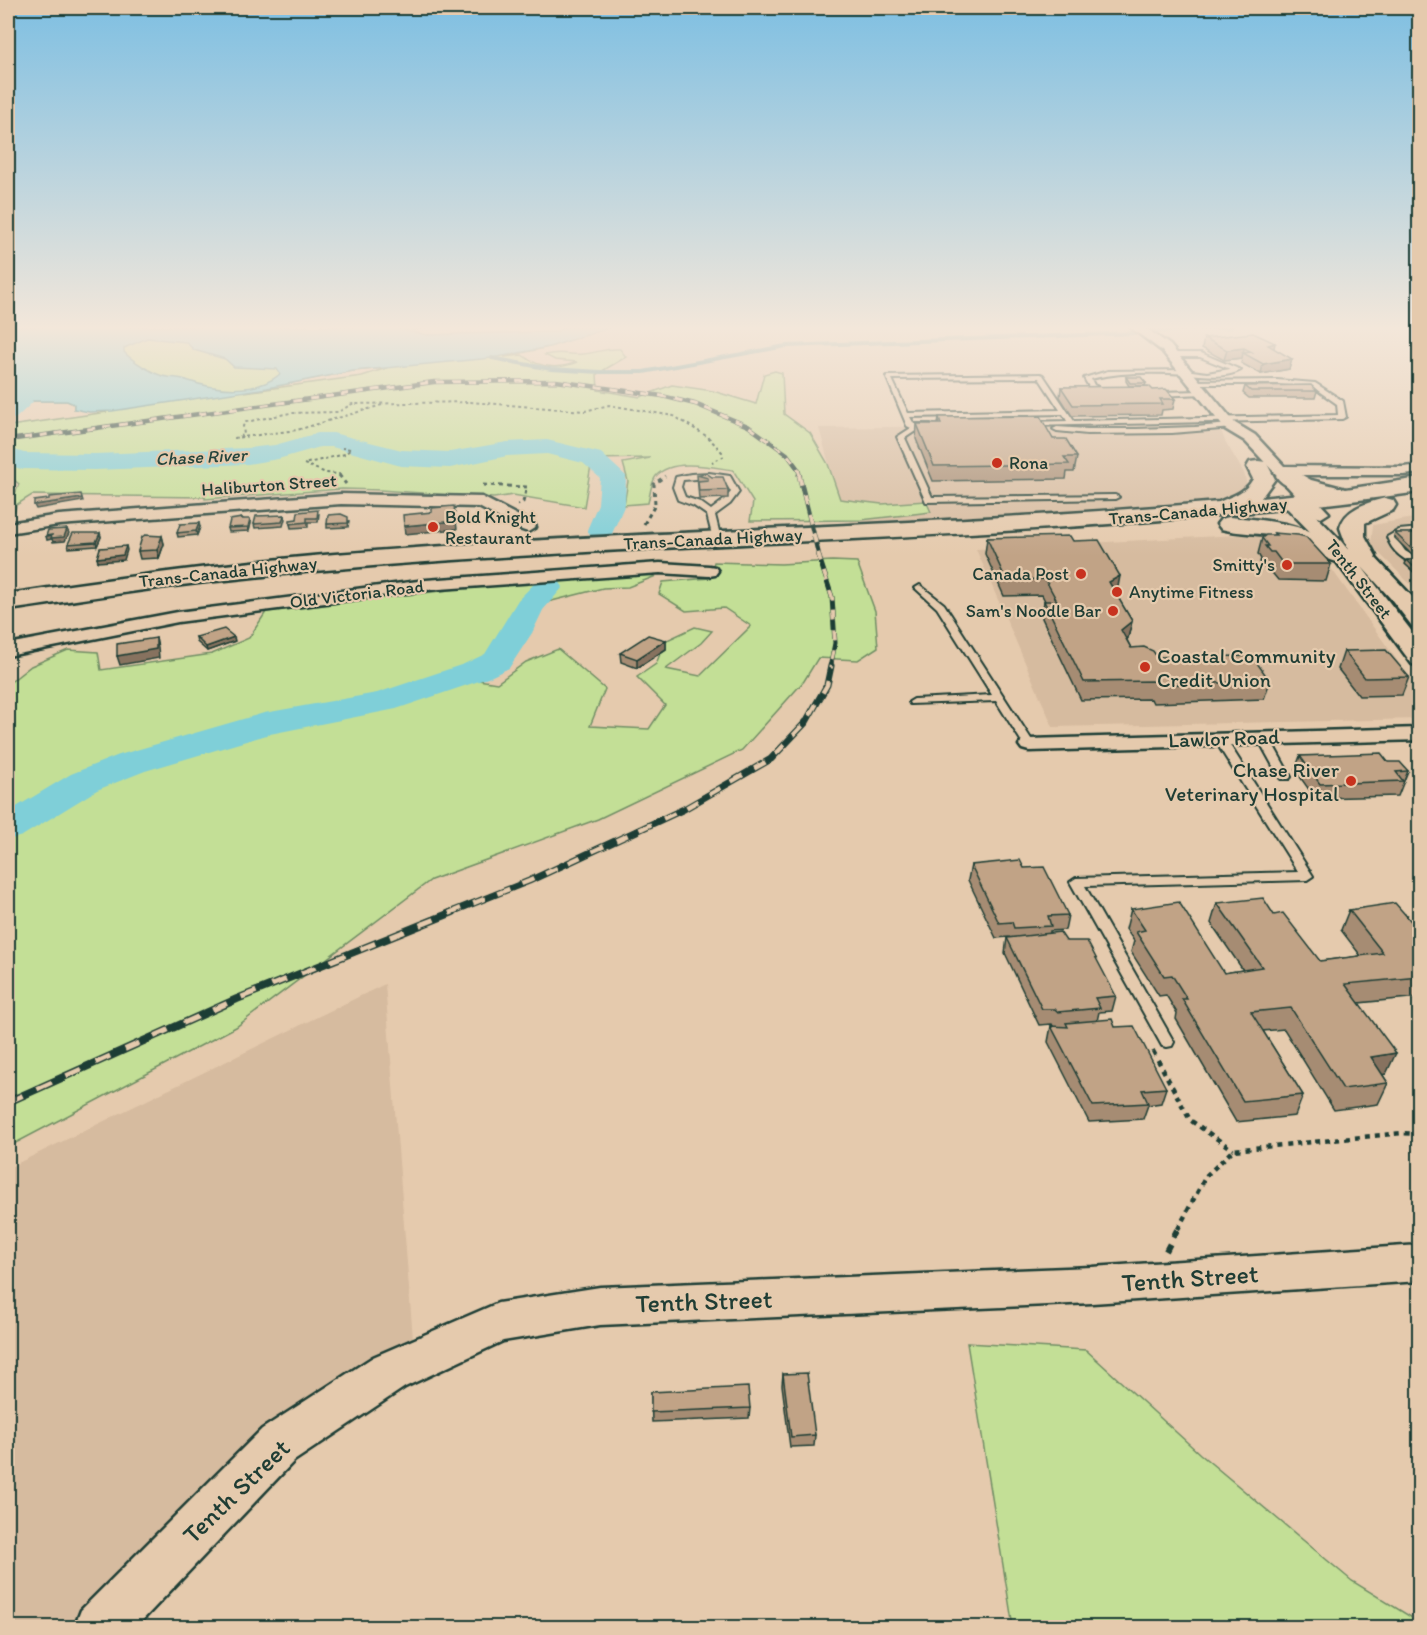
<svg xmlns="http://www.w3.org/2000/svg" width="1427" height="1635" font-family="Itim,sans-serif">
  <rect width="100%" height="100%" fill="#e5caad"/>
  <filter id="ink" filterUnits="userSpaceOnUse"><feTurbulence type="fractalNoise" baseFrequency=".0167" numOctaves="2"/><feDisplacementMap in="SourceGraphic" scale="12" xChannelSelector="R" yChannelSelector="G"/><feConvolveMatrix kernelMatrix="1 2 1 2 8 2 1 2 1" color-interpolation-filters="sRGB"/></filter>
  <g filter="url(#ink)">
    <!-- built -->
    <g fill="#d6bb9f">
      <path d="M1218,422L1225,441L1244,473L1248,490L1208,506L850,528L851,509L840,504L819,428Z"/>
      <path d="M1419,517V593L1371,545L1373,525Z"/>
      <path d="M1275,533L1318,550L1419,691V719L1053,727L976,549Z"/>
      <path d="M385,984L413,1339L372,1363L264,1436L67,1627L8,1628V1168Z"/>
    </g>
    <!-- green -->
    <g fill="#c3df96" stroke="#718e65" stroke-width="1.5" fill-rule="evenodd">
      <path d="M8,327H428L408,332L427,335L554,332L567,327H611L549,347L504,357L522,355C539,368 557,370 577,362L555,360L545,355C563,350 568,356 583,354C598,353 603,348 620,349L626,357L597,374L598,390L640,397L672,385L713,391L756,404L764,374L775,371L782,373L784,414L810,433L828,464L840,499L882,504L926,501L931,512L861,520L750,521L753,502L733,470C711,467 673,458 656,476C651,482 650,495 648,503L624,505L628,481L623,463L650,458L592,459L584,507L513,495L494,498L380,490L342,489L205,499V497L32,495L16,505L15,511L8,513V499L15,494L19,484L8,475V451L15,450L10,447V426L107,412L74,409V404L67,401H8ZM387,368L362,376L245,392L353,371Z"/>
      <path d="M832,561L857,562L875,611L878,647L858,660L818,658L804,681L742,750L598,819L431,880L236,1027L8,1147V684L31,666L68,650L98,652L101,670L212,654L249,638L266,612L498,584L636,574L656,576L628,587L603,588L540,604L502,654L472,679L497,683L526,662L558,649L605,689L590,726L649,729L665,705L637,677L656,664L665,641L695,627L712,631L701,643L666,669L700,676L751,626L724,608L686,611L659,594L663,582L709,578L714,562L781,564Z"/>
      <path d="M967,1343L1086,1350L1200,1454L1352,1581L1419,1622V1627H1013Z"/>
    </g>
    <!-- water -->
    <path fill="#7fcfd8" stroke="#599596" stroke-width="1.5" fill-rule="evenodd" d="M8,327H388L427,335L554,332L567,327H611L549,347L492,358L353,371L267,388L112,411L89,412L74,409V404L67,401H8ZM147,338L186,342L194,350L225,359L234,367L277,369L280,374C256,395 214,390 186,380C179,377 170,378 163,376C152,373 131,360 124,352V348Z"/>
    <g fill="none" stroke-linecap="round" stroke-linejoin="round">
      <!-- stream -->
      <g stroke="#599596" stroke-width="4">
        <path d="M1146,332L1231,327"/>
        <path d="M492,358L551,369L600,372H643L786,346L1135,333"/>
      </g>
      <!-- river -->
      <g fill="#7fcfd8" fill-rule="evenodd">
        <path d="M22,395L30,397L33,402L16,418L8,420V402Z"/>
        <path d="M318,433H333L402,450L450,452L507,442L547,440L601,453L626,476L625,504L611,536L601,538L591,536L587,530L598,504L600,478L583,463L547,454L507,456L450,468L401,466L332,447H320L278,459L248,464L95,470L21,469L8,465V448L24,453L95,454L248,448L275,445Z"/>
        <path d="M548,578L559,581L563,587L543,610L532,633L509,668L488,678L396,709L270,734L145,771L97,790L22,836L8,840V812L71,774L119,755L264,713L377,693L464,664L485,654L518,600L537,581Z"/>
      </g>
      <defs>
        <g id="service">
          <path d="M1201,353L1241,370C1225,379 1204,375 1186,374C1157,372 1119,372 1091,379L1094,385L1108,391L1109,392L1106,394L1089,387L1084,378L1108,371L1185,370L1207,373L1230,369L1200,357H1172L1169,355L1172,353Z"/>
          <path d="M1041,374L1043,375L1074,421L1338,415L1337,404L1313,387L1277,384H1192L1191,383L1194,381L1277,380L1315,383L1343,401L1346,417L1342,419L1029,426H1026V422L1067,421L1063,414L910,417L914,424H931L935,426L923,428V431L914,432L905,438L932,497L1115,495L1119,497L1115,499L926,502L897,437L911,428L907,426L886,376ZM1039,378L1060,410L908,413L892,379Z"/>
          <path d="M1203,391L1205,392V394L1156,396L1153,394L1156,392Z"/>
          <path d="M1230,424H1233V428L1172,433L1087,434L1057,431L1053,429L1057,427L1087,429H1137L1195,427Z"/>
          <path d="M709,473L730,476L739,492L730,504L715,515L721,539L717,542L713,539L707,515L694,506L678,500L673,487L676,477L691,474ZM709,478L724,480L731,492L724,500L711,510L700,502L685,497L681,487L683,480Z"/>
          <path d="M1420,528V534H1404L1396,538L1405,551L1420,560V566C1404,561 1392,552 1387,537L1399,530Z"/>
          <path d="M920,585L944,604L1035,745L1033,747H1025L996,701L910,704L909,702L914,699L992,695L937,608L915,588Z"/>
          <path d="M1263,734L1269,737L1291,777L1289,779H1281L1279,777L1257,737Z"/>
          <path d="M1220,736L1226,739L1313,876L1307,880L1085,886L1174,1042L1172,1046L1167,1047L1162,1046L1070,882L1076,878L1298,872L1214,739Z"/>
        </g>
        <g id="minor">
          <path d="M1130,327H1144L1170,345L1235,423L1255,435L1284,466L1404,467L1420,465V473L1404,475H1293L1329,513L1321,518L1315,516L1245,441L1225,429L1162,351Z"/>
          <path d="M341,494L482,497L534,524L536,527L528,532L522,530L479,507L341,504L59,525L8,533V523L59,515Z"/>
          <path d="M660,563L709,566L715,567L718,571L715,575L709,576L660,573L426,590L178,622L8,656V644L178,612L426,580Z"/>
          <path d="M1420,728V740L1029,751L1022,749L1019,745L1022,741L1029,739Z"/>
        </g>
        <g id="tertiary">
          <path d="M1293,497L1300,499L1341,541L1354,557L1357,553L1364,551L1371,553L1420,605V628L1412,626L1391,599L1362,567L1420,642V666L1412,664L1327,549L1286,507L1283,503L1286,499Z"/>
          <path d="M1420,1245V1281L1092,1303L600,1325L503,1341L405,1387L294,1461L135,1628H74L81,1610L262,1429L373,1357L498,1303L600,1287L1092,1267Z"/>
        </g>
        <g id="trunk">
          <path d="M1258,461L1266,462L1275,479L1261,498L1310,493C1298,490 1283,487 1276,476L1279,471L1287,469L1295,471L1311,480L1346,489L1420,478V492C1132,533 842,537 553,554C444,560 335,568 226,580C153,587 80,600 8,610V594C117,578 226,563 335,554C629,530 925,527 1219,502C1232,496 1245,493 1253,479L1247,467L1250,462Z"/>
          <path d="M1385,498L1393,500L1396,505L1393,510L1365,523V536L1376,556L1373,561L1364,563L1353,558L1351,562C1331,567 1313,548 1295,541C1271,532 1245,535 1221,529L1217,524L1221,519L1229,517C1273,520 1311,526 1348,550L1340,528C1345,508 1367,503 1385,498Z"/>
        </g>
      </defs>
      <!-- service casing -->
      <use href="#service" stroke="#1f3d34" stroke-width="4"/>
      <!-- minor casing -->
      <use href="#minor" stroke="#1f3d34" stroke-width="5"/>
      <!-- tertiary casing -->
      <use href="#tertiary" stroke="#1f3d34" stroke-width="5"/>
      <!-- trunk casing -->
      <use href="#trunk" stroke="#1f3d34" stroke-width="5"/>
      <!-- path-far3 -->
      <g stroke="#1f3d34" stroke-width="2" stroke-dasharray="3 3" stroke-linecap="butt">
        <path d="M382,405L297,430L235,438L244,435L243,426L246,422L290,413L338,412L352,404L471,402L585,411L609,405L674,416L708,437L722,452L723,457L712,462"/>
        <path d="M340,476L339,474L326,473L304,464L345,454L351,449L342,448"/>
      </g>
      <!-- path-far2 -->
      <g stroke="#1f3d34" stroke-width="3" stroke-dasharray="4 4" stroke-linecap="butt">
        <path d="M339,475L346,484"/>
        <path d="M483,485L527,487L523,502L518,505"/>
        <path d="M644,524L655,505L654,484L665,476"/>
      </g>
      <!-- path-far1 -->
      <g stroke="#1f3d34" stroke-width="4.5" stroke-dasharray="5 5" stroke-linecap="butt">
        <path d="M1403,915L1420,921"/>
        <path d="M1153,1051L1190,1120L1233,1150"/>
        <path d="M1178,1229L1206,1176L1233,1150L1402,1133L1420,1134"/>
      </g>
      <!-- path -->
      <path stroke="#1f3d34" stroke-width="6" stroke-dasharray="8 8" stroke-linecap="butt" d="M1166,1251L1178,1228"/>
      <!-- service -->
      <use href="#service" fill="#e5caad" fill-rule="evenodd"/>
      <!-- minor -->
      <use href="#minor" fill="#e5caad" fill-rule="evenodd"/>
      <!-- tertiary -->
      <use href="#tertiary" fill="#e5caad" fill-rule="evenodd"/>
      <!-- trunk -->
      <use href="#trunk" fill="#e5caad" fill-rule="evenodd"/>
      <defs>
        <path id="rail-far3" d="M8,440L434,382L556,381L662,396L695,404L748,426L787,454L798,469L800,476"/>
        <path id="rail-far2" d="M799,475L820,560L832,597L835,643L830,668"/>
        <path id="rail-far1" d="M449,913L529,881L684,809L771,759L806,722L827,685L831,666"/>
        <path id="rail" d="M8,1102L237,999L453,912"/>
      </defs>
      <!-- rail-far3 casing -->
      <use href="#rail-far3" stroke="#1f3d34" stroke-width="4.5"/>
      <!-- rail-far2 casing -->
      <use href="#rail-far2" stroke="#1f3d34" stroke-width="5"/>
      <!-- rail-far1 casing -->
      <use href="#rail-far1" stroke="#1f3d34" stroke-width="7"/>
      <!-- rail casing -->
      <use href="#rail" stroke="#1f3d34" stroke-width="8"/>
      <!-- rail-far3 -->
      <use href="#rail-far3" stroke="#e5caad" stroke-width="3" stroke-dasharray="8" stroke-linecap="butt"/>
      <!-- rail-far2 -->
      <use href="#rail-far2" stroke="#e5caad" stroke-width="4" stroke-dasharray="10" stroke-linecap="butt"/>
      <!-- rail-far1 -->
      <use href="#rail-far1" stroke="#e5caad" stroke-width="4.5" stroke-dasharray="13" stroke-linecap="butt"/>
      <!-- rail -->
      <use href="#rail" stroke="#e5caad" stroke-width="5" stroke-dasharray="16" stroke-linecap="butt"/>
    </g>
    <!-- wall -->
    <g fill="#a68c73" stroke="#1f3d34" stroke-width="1.5">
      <path d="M1204,338L1274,349L1292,359L1289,369L1261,374L1241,363L1242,358L1224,360L1202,348Z"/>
      <path d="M1126,377L1146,383L1145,386H1129L1126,381Z"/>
      <path d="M1245,386L1317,391L1315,398H1249L1243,393Z"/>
      <path d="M1061,387L1175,399L1173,409L1162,410L1161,415L1072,416L1060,397Z"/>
      <path d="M939,417L1053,439L1077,457L1074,472H1067L1066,479L933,481L916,439L917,424H938Z"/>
      <path d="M706,473L728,490V498L699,499L697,475Z"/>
      <path d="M319,514L318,522H308V527L291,528L290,524L297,519Z"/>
      <path d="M284,515L285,519L283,526L255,528L254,524Z"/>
      <path d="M242,518L243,519L251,523L249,531L229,532L228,528Z"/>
      <path d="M349,521L348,527L327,528V524Z"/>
      <path d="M200,527L197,535L178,537L177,533Z"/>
      <path d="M100,533L101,537L97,546L69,548L68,544Z"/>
      <path d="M1274,533L1331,564L1326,581L1278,580L1269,569H1266L1260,562L1261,559L1258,554L1262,538L1274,535Z"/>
      <path d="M1395,533H1419V557H1414L1394,537Z"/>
      <path d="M162,536L164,544L159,558L140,559L138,551Z"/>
      <path d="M987,538L1073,541L1117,592L1115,593L1132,621L1128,638L1127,640L1131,648L1157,657L1270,681L1264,699L1153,703L1151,699L1081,700L1042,618L1044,601H1045L1042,595L1004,596L985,554Z"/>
      <path d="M1407,560H1419V577L1405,564Z"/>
      <path d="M196,637L235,641L207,651L197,642Z"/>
      <path d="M666,640V649L637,668L621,662L620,653Z"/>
      <path d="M1344,651L1409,677L1402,695L1359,696L1338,669Z"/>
      <path d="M1300,756L1388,762L1408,771L1398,796L1315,798L1295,770Z"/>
      <path d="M971,865L1024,868L1068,915L1065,930L1050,931V933L1066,941L1116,996L1112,1011L1099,1012L1097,1021L1115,1027L1166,1088L1161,1103L1148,1105L1143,1119L1089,1122L1048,1042L1051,1026H1053L1052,1024L1039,1025L1005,953L1007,938H1009V937L996,938L968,880Z"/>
      <path d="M1217,903L1274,915L1320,961L1361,956L1341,930L1349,910L1419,928V997L1359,1003L1386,1074H1382L1388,1083L1378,1104L1334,1110L1284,1029L1263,1031L1303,1095L1295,1116L1236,1122L1176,1019L1177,1013L1166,995L1159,996L1131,952L1134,941L1126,929L1131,909L1224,973L1243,970L1211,923Z"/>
      <path d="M783,1374L815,1435L814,1446L790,1447L782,1385Z"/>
      <path d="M651,1392L750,1408L749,1418L652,1422Z"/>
    </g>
    <!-- shaded-wall -->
    <g fill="#87725e" stroke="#1f3d34" stroke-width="1.5">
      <path d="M1275,343L1273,353L1268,345Z"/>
      <path d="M1244,348L1242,358L1224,360L1227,350Z"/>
      <path d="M1292,359L1289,369L1261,374L1263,364Z"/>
      <path d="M82,498L83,501L36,509L34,505Z"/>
      <path d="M250,519L251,523L249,531L248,527Z"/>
      <path d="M456,521L457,529L405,534L404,526Z"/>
      <path d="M199,523L200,527L197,535L196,531Z"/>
      <path d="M67,529L69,533L65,541L53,542L52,539L47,540L46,536L52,535Z"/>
      <path d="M100,533L101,537L97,546L96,542Z"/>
      <path d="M162,536L164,544L159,558L157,550Z"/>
      <path d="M126,546L127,550L124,560L98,562L97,558Z"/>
      <path d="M1120,576L1117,592L1105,599L1109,582Z"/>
      <path d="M1132,621L1128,638L1117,647L1121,630Z"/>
      <path d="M234,637L235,641L207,651L206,647Z"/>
      <path d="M156,638L158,647L159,658L120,665L117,656Z"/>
      <path d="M666,640V649L637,668V659Z"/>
      <path d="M1396,1053L1386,1074L1363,1078L1371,1057Z"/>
    </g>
    <!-- building -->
    <g fill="#c1a386" stroke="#1f3d34" stroke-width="1.5">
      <path d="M1253,333L1275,343L1268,345L1292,359L1263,364L1243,353L1252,352L1244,348L1227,350L1204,338Z"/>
      <path d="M1126,377H1141L1146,383H1130Z"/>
      <path d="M1311,385L1317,391H1251L1245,386Z"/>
      <path d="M1149,386L1153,390L1166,389L1175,399H1160L1163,404L1073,405L1061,387Z"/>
      <path d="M1040,416L1053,439H1066L1077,457H1064L1069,464L934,466L917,424H941L939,417Z"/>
      <path d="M706,473L712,477H723L728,490L699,491L698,481L708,480V478L697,475Z"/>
      <path d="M81,494L82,498L34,505V501L49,499V497Z"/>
      <path d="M454,506L456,521L404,526L403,515L432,512V508Z"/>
      <path d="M318,510L317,518H307V522L290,524V520L297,519L298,512Z"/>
      <path d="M341,514L348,517V523L327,524L328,515Z"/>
      <path d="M284,515L282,522L254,524L256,516Z"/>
      <path d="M242,518V519H250L248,527L228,528L230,520Z"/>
      <path d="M199,523L196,531L177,533L180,524Z"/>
      <path d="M67,529L64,537L51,538L52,535L46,536L48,530Z"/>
      <path d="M73,533H100L96,542L68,544Z"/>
      <path d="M1274,533L1298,535L1306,537L1331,564H1283L1274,552H1270L1265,546H1268L1262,538L1266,535H1276Z"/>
      <path d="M1395,533H1419V553H1416Z"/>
      <path d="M145,535L162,536L157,550L138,551L142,537Z"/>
      <path d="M1070,536L1073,541L1099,540L1120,576L1109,582L1132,621L1121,630L1131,648L1144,647L1153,651L1157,657L1252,656L1270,681L1157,685L1155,681L1084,682L1044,601H1057L1045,579L1006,580L987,538Z"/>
      <path d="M126,546L123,555L97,558L100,548Z"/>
      <path d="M1407,560H1419V572Z"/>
      <path d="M224,629L234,637L206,647L196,637Z"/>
      <path d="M648,635L666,640L637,659L620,653Z"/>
      <path d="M156,638V649L117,656V644Z"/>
      <path d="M1386,650L1409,677L1365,678L1344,651Z"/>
      <path d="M1381,753L1388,762H1400L1408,771L1396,772L1403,781L1320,784L1300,756Z"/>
      <path d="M1020,860L1024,868L1044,867L1068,915L1048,916L1051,926L1014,928L1012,922L999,923L971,865Z"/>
      <path d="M1263,898L1274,915L1283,913L1320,961L1383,953L1349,910L1395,903L1417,928H1419V977L1345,984L1396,1053L1371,1057L1388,1083L1343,1089L1291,1008L1251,1012L1303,1095L1243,1101L1182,999H1187L1172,975L1164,976L1136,932L1145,930L1131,909L1179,902L1224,973L1262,967L1217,903Z"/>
      <path d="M1060,932L1066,941H1087L1116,996L1095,998L1100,1008L1058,1012L1055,1009H1042L1007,938Z"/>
      <path d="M1112,1019L1115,1027L1134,1026L1166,1088L1142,1090L1148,1103L1093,1106L1051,1026L1068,1027L1066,1023Z"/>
      <path d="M807,1373L815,1435L791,1437L783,1374Z"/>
      <path d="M748,1387L750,1408L651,1412V1392Z"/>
    </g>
  </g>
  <!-- sky -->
  <linearGradient id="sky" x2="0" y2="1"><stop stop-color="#7ebfe2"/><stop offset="0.59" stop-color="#f3e7da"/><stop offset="1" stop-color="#f3e7da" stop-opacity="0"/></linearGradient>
  <rect width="1427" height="556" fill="url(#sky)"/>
  <!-- markers -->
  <g fill="#c8321e" stroke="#e5caad" stroke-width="2">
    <circle cx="997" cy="463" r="6"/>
    <circle cx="433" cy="527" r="6"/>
    <circle cx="1287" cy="565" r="6"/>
    <circle cx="1081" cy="574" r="6"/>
    <circle cx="1117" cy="592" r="6"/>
    <circle cx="1113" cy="611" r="6"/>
    <circle cx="1145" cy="667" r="6"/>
    <circle cx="1351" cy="781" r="6"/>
  </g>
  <g text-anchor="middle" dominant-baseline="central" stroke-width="4.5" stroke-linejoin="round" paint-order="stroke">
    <!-- far-water labels -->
    <g font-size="18" font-style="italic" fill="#24443c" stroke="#e5caad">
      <text transform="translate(201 457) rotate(-3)">Chase River</text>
    </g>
    <!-- far-poi labels -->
    <g font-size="18" fill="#1f3d34" stroke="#e5caad" text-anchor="start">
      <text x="1009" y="463">Rona</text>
      <text x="445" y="517">Bold Knight<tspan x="445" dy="21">Restaurant</tspan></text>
      <text x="1275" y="565" text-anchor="end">Smitty's</text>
      <text x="1069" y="574" text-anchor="end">Canada Post</text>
      <text x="1129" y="592">Anytime Fitness</text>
      <text x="1101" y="611" text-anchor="end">Sam's Noodle Bar</text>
    </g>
    <!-- far-street labels -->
    <g font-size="18" fill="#1f3d34" stroke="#e5caad">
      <text transform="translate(269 485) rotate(-4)">Haliburton Street</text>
      <text transform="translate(1198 511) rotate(-5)">Trans-Canada Highway</text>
      <text transform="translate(713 539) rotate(-3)">Trans-Canada Highway</text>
      <text transform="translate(228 572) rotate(-6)">Trans-Canada Highway</text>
      <text transform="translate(1359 579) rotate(52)">Tenth Street</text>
      <text transform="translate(357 594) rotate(-7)">Old Victoria Road</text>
    </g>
    <!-- poi labels -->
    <g font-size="21" fill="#1f3d34" stroke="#e5caad" text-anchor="start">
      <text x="1157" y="655">Coastal Community<tspan x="1157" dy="24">Credit Union</tspan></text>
      <text x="1339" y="769" text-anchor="end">Chase River<tspan x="1339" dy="24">Veterinary Hospital</tspan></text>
    </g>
    <!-- street labels -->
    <g font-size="21" fill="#1f3d34" stroke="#e5caad">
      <text transform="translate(1224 738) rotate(-2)">Lawlor Road</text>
    </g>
    <!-- near-street labels -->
    <g font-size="26" fill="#1f3d34" stroke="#e5caad">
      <text transform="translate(1190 1278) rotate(-4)">Tenth Street</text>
      <text transform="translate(704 1301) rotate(-2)">Tenth Street</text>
      <text transform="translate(236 1491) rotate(-44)">Tenth Street</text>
    </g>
  </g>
  <!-- margin -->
  <rect width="1427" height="1635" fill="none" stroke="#e5caad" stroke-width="30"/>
  <rect x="15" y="15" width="1397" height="1605" fill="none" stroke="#1f3d34" stroke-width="2" filter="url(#ink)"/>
</svg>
